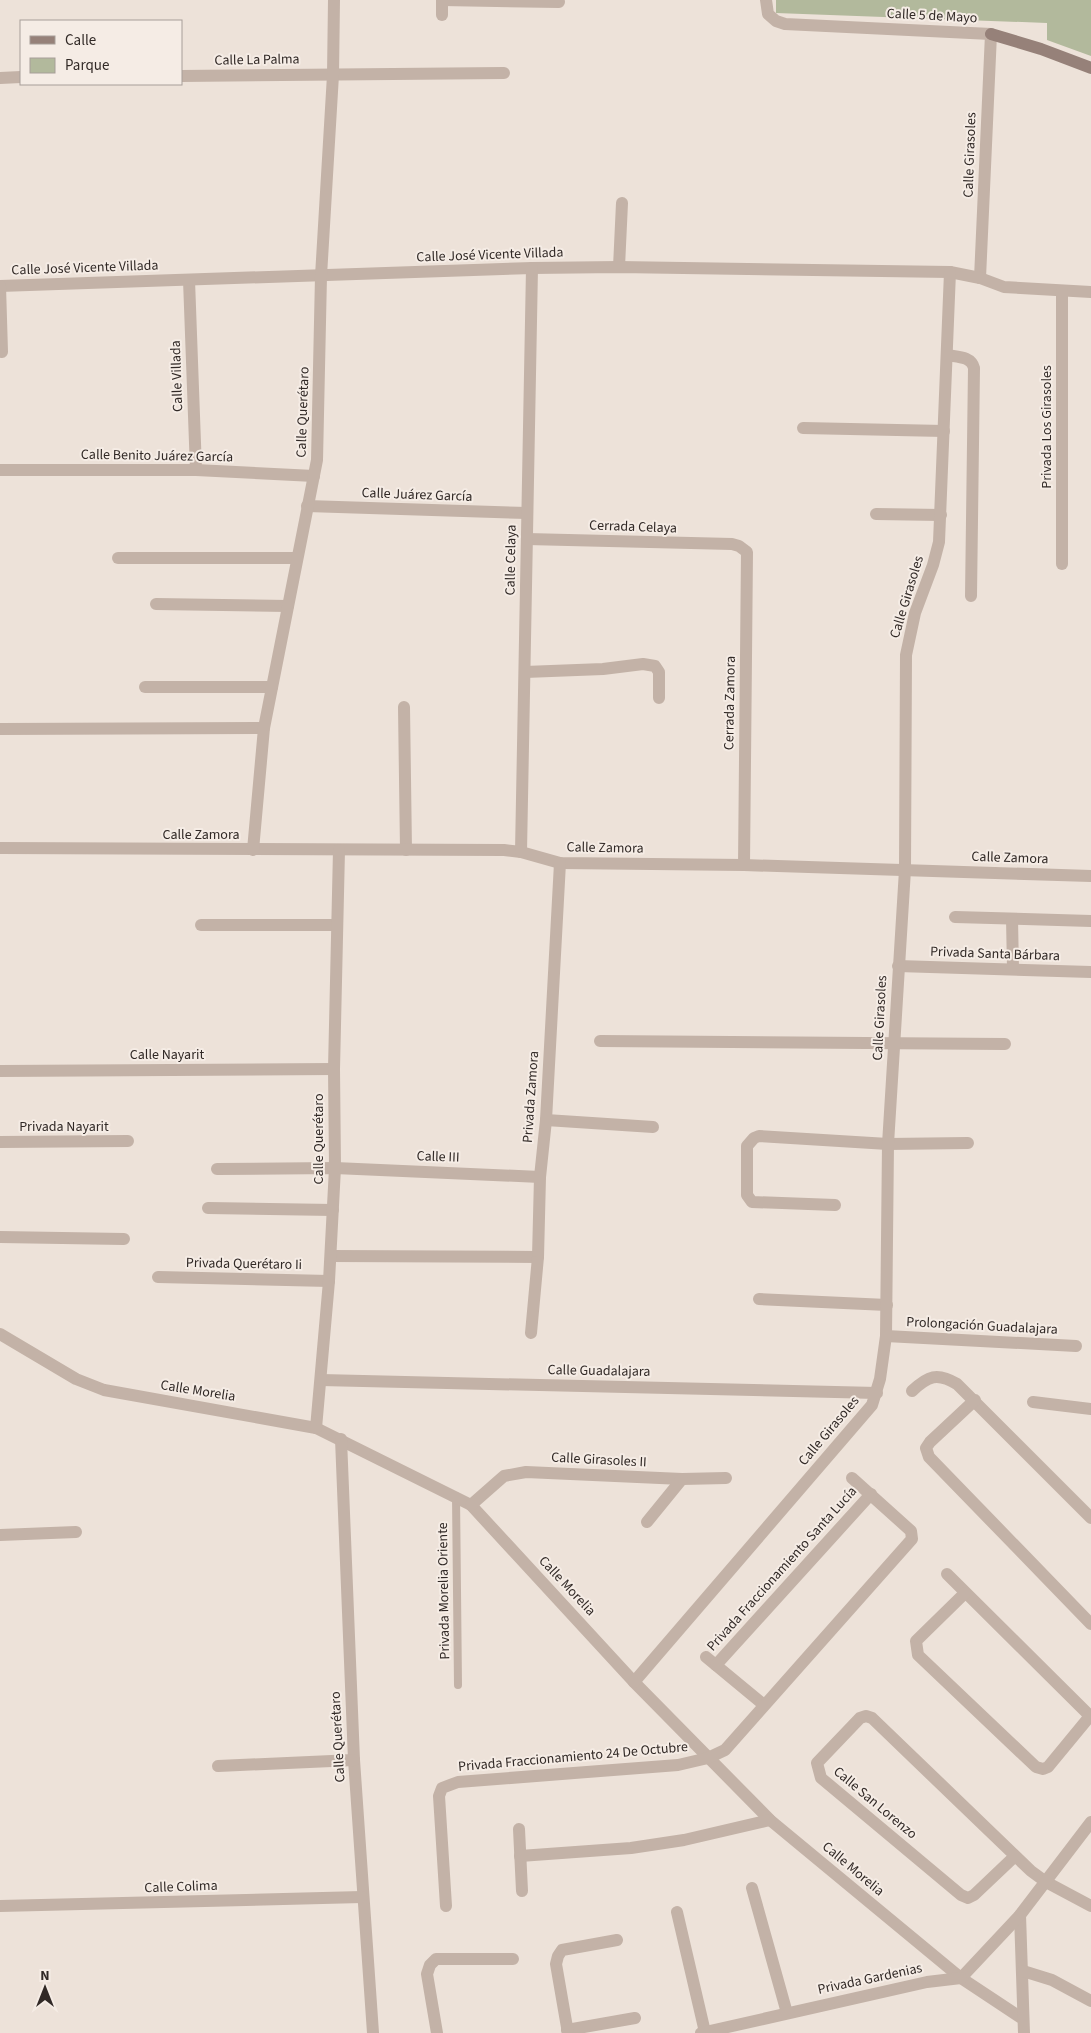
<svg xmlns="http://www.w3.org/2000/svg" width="1091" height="2033" font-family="'Source Sans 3',sans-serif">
  <rect width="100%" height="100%" fill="#ede2d9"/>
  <!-- green -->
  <path fill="#b2b99c" d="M776,0H1091V56L1047,40V23L776,13Z"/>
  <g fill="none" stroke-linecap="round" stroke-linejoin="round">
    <!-- lane -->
    <path stroke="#c3b2a7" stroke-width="8" d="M456,1496L458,1685"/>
    <!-- street -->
    <g stroke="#c3b2a7" stroke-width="12">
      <path d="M442,0L559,2"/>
      <path d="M766,0L768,14L776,21L785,24L991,34L980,278"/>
      <path d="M442,15V0"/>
      <path d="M181,76L504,73"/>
      <path d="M0,78L21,77"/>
      <path d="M619,267L622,203"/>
      <path d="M189,280L196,470"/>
      <path d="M0,286L532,268L619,267L950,272L980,278L1004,287L1091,292"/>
      <path d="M0,286L2,352"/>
      <path d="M1062,291V564"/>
      <path d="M947,355C957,357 971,356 974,368L971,596"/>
      <path d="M803,428L944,431"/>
      <path d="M0,470H196L314,476"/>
      <path d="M307,506L527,513"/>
      <path d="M876,514L941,515"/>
      <path d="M527,539L732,544L739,546L747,552L744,865"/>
      <path d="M118,558H297"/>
      <path d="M156,604L288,606"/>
      <path d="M525,672L603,669L643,664L655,666L659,672V698"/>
      <path d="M145,687H272"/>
      <path d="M404,707L406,850"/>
      <path d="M0,729L264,728"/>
      <path d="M0,848L504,850L521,852L560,863L744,865L1091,876"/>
      <path d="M253,850L264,728L317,460L321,276L333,75L334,0"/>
      <path d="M521,852L532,268"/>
      <path d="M955,917L1091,921"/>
      <path d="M1012,919L1013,969"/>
      <path d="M201,925H337"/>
      <path d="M898,966L1091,972"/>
      <path d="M600,1041L1005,1044"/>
      <path d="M0,1071L334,1069"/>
      <path d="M546,1120L653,1127"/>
      <path d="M0,1142L128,1141"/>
      <path d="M217,1169L335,1168L540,1177"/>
      <path d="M835,1205L752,1202L747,1195V1146L754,1138L759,1136L888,1144L968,1143"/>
      <path d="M208,1208L333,1210"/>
      <path d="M0,1237L124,1239"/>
      <path d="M331,1256L538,1257"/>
      <path d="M158,1277L329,1281"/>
      <path d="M759,1299L887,1305"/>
      <path d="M531,1333L538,1257L540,1177L546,1120L560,863"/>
      <path d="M0,1334L76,1379L104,1390L316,1428L471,1505L634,1682L770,1820L961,1978L1023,2019"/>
      <path d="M886,1336L1076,1346"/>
      <path d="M321,1380L877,1393"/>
      <path d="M912,1391C928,1376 937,1372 957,1384L1091,1518"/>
      <path d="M975,1400L930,1442L926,1448L929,1457L1091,1624"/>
      <path d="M1033,1402L1091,1409"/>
      <path d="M316,1428L329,1281L335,1168L334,1069L339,850"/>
      <path d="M341,1439L354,1760L373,2033"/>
      <path d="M471,1505L504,1476L526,1472L682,1479L726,1478"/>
      <path d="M647,1522L682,1479"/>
      <path d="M0,1535L76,1532"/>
      <path d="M947,1574L1091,1717"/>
      <path d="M965,1593L916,1641L918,1655L1036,1767L1043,1769L1048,1767L1090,1716"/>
      <path d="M706,1657L764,1705"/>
      <path d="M716,1665L871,1494"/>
      <path d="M634,1682L872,1405L880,1379L886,1336L888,1144L905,870L906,655L915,613L933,565L939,542L950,272"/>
      <path d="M218,1766L354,1760"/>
      <path d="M519,1829L522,1891"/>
      <path d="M520,1856L631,1848L684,1840L770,1820"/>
      <path d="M1015,1856L974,1895L968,1898L961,1895L821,1778L817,1763L860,1718L866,1716L872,1718L1031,1871L1046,1882L1091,1906"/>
      <path d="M752,1888L787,2013"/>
      <path d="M0,1906L362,1897"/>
      <path d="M446,1906L439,1796L442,1788L458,1782L678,1765L708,1758L725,1750L912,1539L911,1531L852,1478"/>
      <path d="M677,1912L705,2032"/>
      <path d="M1020,1915L1024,2033"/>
      <path d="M1023,1971L1052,1980L1091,2001"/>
      <path d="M961,1978L1020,1915L1091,1822"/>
      <path d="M567,2030L635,2018"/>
      <path d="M437,2033L427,1974L430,1965L436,1959H513"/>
      <path d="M568,2033L556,1964L558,1956L562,1950L617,1940"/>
      <path d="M701,2033L927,1982L961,1978"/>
    </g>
    <!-- secondary -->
    <path stroke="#968179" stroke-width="12" d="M991,34L1041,49L1091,68"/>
  </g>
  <g text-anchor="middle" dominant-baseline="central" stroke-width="4" stroke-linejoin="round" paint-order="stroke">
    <!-- street labels -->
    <g font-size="14" fill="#312926" stroke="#f5ece5">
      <text transform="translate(932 16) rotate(3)">Calle 5 de Mayo</text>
      <text transform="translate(257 60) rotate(-1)">Calle La Palma</text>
      <text transform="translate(970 155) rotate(-88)">Calle Girasoles</text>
      <text transform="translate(490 255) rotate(-2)">Calle José Vicente Villada</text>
      <text transform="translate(85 268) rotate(-2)">Calle José Vicente Villada</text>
      <text transform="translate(177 376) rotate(-92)">Calle Villada</text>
      <text transform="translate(303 412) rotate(-88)">Calle Querétaro</text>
      <text transform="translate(1047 427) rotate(-90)">Privada Los Girasoles</text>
      <text transform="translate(157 456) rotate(1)">Calle Benito Juárez García</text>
      <text transform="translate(417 495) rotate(2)">Calle Juárez García</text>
      <text transform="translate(633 527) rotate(2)">Cerrada Celaya</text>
      <text transform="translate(511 560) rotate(-89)">Calle Celaya</text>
      <text transform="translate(907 597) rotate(-73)">Calle Girasoles</text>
      <text transform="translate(730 703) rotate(-89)">Cerrada Zamora</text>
      <text x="201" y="835">Calle Zamora</text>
      <text transform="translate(605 848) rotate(1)">Calle Zamora</text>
      <text transform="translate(1010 858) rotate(2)">Calle Zamora</text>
      <text transform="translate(995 954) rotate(2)">Privada Santa Bárbara</text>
      <text transform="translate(880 1018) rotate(-87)">Calle Girasoles</text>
      <text x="167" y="1055">Calle Nayarit</text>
      <text transform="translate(531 1097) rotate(-86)">Privada Zamora</text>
      <text x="64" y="1127">Privada Nayarit</text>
      <text transform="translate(319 1139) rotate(-90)">Calle Querétaro</text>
      <text transform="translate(438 1157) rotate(2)">Calle III</text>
      <text transform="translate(244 1264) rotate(1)">Privada Querétaro Ii</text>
      <text transform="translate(982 1326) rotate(3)">Prolongación Guadalajara</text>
      <text transform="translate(599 1371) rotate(1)">Calle Guadalajara</text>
      <text transform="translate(198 1391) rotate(9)">Calle Morelia</text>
      <text transform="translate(829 1431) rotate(-50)">Calle Girasoles</text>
      <text transform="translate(599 1460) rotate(3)">Calle Girasoles II</text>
      <text transform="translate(782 1569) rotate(-48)">Privada Fraccionamiento Santa Lucía</text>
      <text transform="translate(567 1586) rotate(47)">Calle Morelia</text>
      <text transform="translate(444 1591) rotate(-91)">Privada Morelia Oriente</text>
      <text transform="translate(338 1737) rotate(-93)">Calle Querétaro</text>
      <text transform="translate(573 1757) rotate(-5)">Privada Fraccionamiento 24 De Octubre</text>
      <text transform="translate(875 1803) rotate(40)">Calle San Lorenzo</text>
      <text transform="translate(853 1869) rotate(40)">Calle Morelia</text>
      <text transform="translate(181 1887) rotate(-2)">Calle Colima</text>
      <text transform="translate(870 1979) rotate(-12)">Privada Gardenias</text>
    </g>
  </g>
  <!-- legend -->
  <rect x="20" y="20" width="162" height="65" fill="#f5ece5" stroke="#a79e99"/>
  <rect x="30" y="36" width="25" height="8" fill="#968179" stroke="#a79e99"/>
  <text x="65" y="45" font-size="15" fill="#312926">Calle</text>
  <rect x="30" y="58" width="25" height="15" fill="#b2b99c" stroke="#a79e99"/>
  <text x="65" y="70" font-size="15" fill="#312926">Parque</text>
  <!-- north arrow -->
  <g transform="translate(45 1988)" stroke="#f5ece5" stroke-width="4" paint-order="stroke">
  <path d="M0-4L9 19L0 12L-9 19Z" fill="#312926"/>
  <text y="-8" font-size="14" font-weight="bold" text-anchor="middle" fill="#312926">N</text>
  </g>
</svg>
